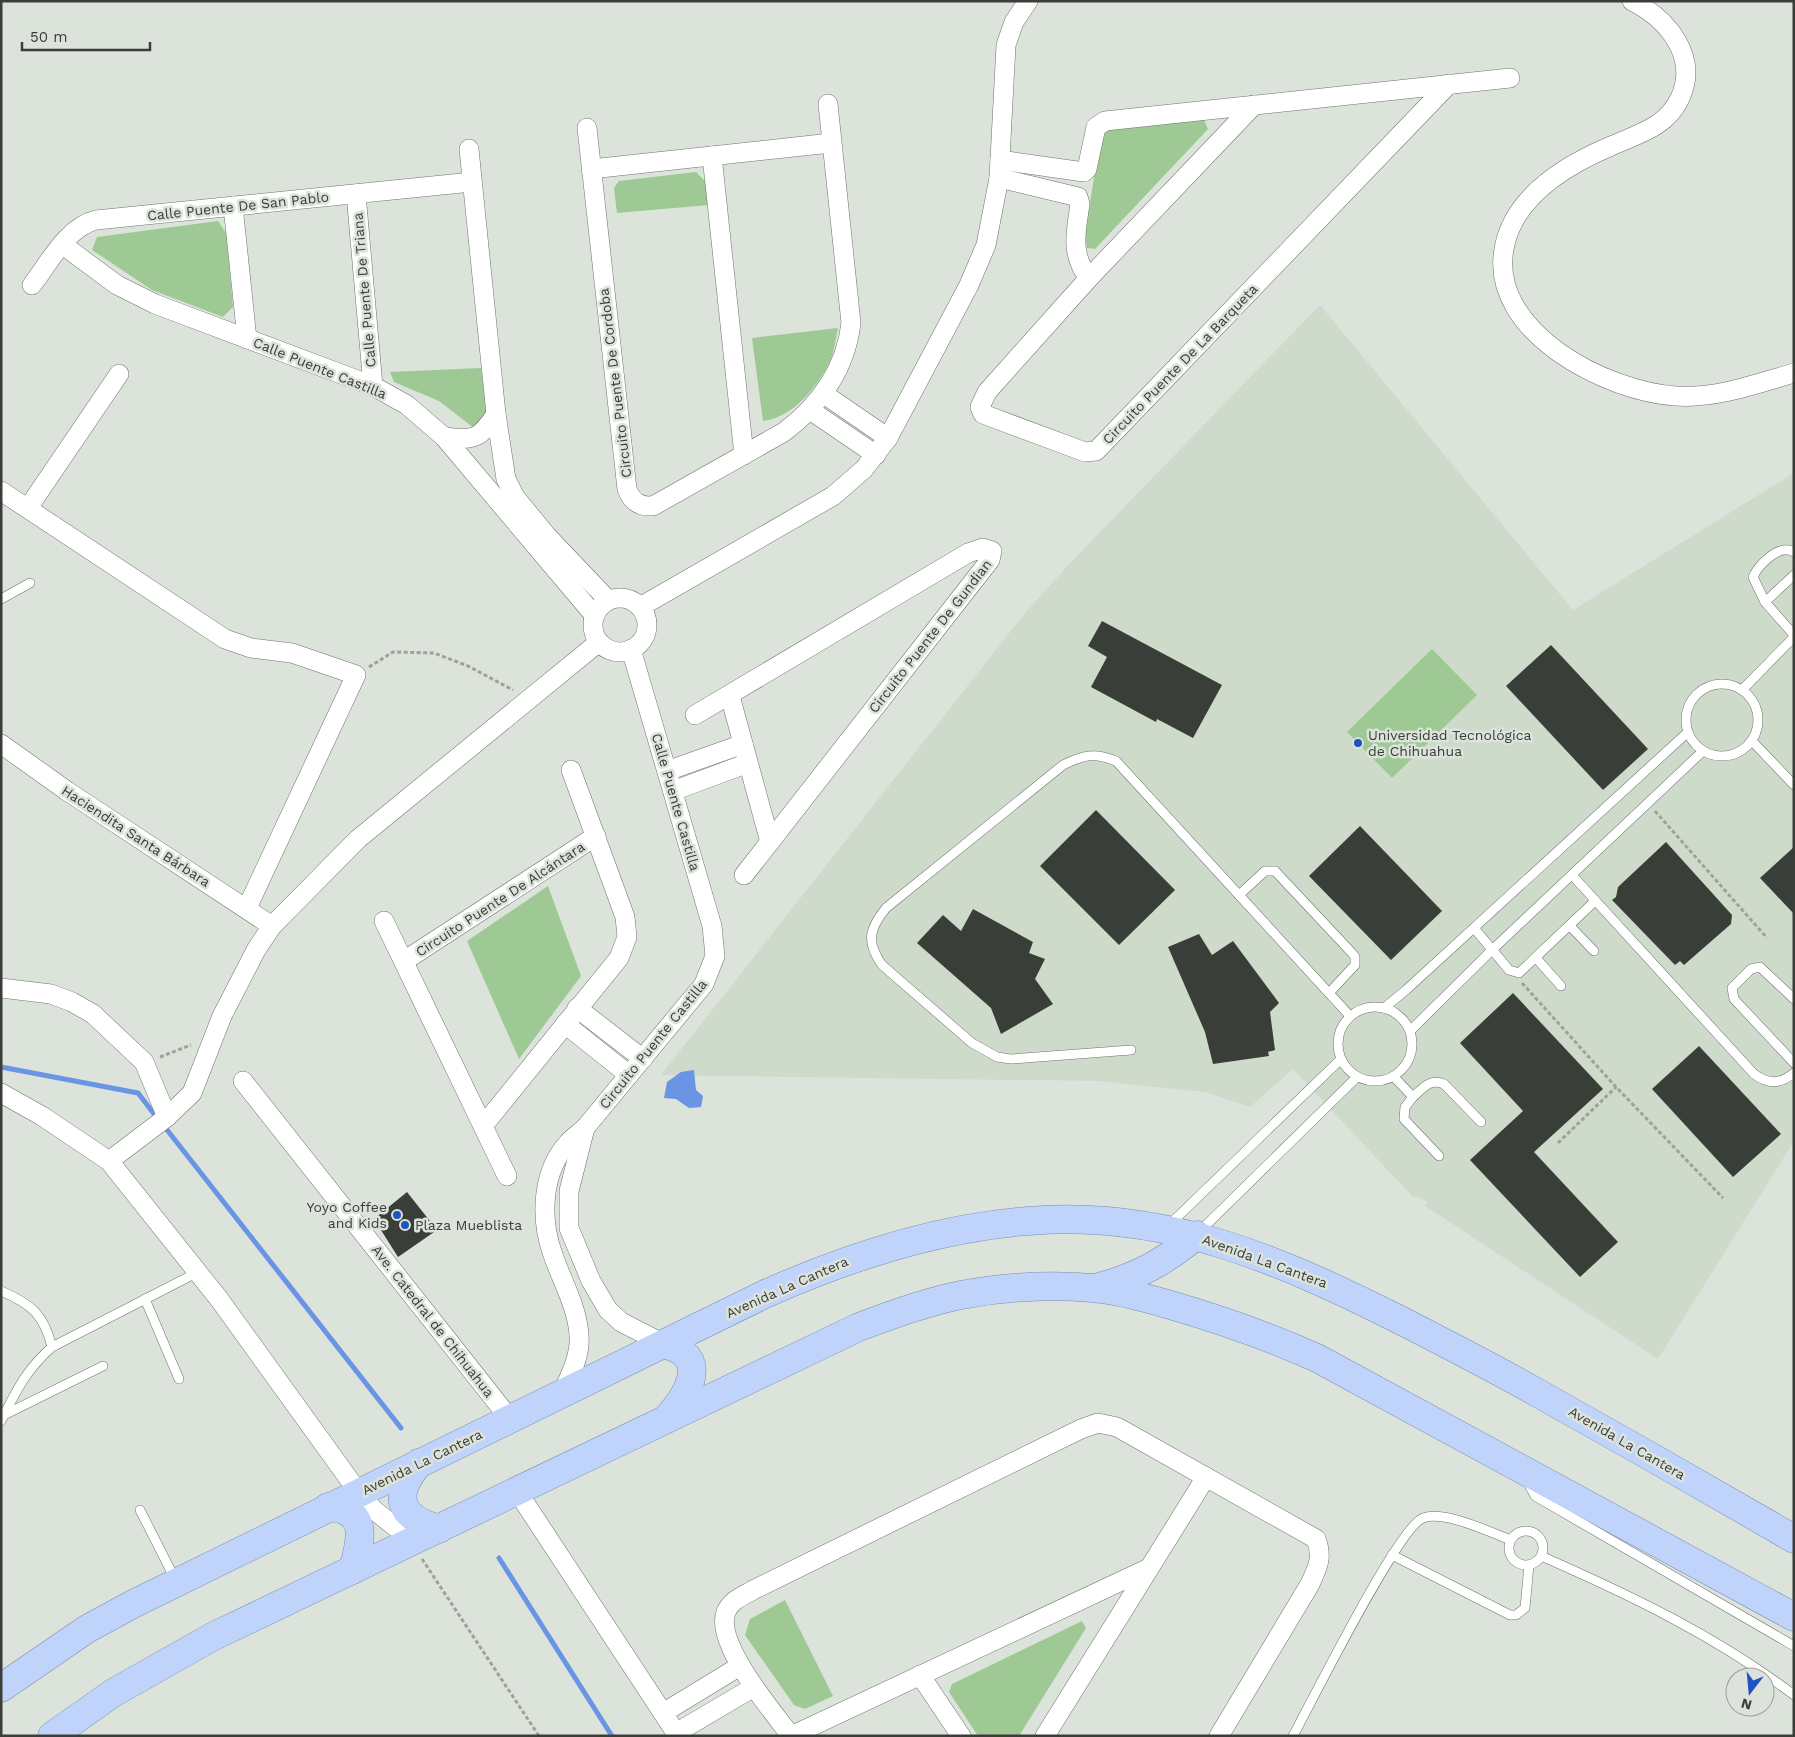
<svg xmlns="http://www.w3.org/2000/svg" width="1795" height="1737" font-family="'Work Sans',sans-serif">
  <rect width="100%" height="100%" fill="#dce3da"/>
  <!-- built -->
  <path fill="#cedaca" d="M1320,305L1573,610L1794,473V1141L1658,1359L1425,1206L1427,1202L1417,1196L1414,1198L1293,1069L1250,1107L1205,1092L1099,1081L661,1075L1025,613L1074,559Z"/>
  <!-- green -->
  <g fill="#9ec994">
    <path d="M1203,118L1208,129L1095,249L1087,248L1085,234L1100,140L1107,130Z"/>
    <path d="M696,172L705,181L709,205L617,213L614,188L619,181Z"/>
    <path d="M218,221L226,233L233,307L223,317L152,290L92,250L97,237Z"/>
    <path d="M838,328C836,338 834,352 830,361C817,388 793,417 763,421L752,338Z"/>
    <path d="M481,368L487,414L474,428L439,401L394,382L390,372Z"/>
    <path d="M1432,649L1477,695L1392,778L1347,732Z"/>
    <path d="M548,886L581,976L519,1059L467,941Z"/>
    <path d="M785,1600L833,1696L805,1709L794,1705L745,1635L750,1619Z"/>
    <path d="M1082,1621L1086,1628L1019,1736H978L949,1692L952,1684Z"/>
  </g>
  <!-- water -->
  <path fill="#6a94e4" d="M694,1070L696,1090L703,1096L701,1107L689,1108L676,1099L664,1098L667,1082L681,1072Z"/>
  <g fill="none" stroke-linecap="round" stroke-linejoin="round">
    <!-- stream -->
    <g stroke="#6a94e4" stroke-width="5">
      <path d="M1,1067L138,1093L158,1119"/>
      <path d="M164,1126L401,1428"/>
      <path d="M499,1558L612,1736"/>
    </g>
  </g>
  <!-- building -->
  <g fill="#393f38">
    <path d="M1102,621L1222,685L1193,738L1157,719L1156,722L1091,687L1107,657L1088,646Z"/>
    <path d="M1551,645L1648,749L1603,790L1506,686Z"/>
    <path d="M1096,810L1175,890L1119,945L1040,866Z"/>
    <path d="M1360,826L1442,911L1391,960L1309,876Z"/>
    <path d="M1666,842L1732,915L1731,924L1684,965L1680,961L1675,965L1612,900L1616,897L1618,887Z"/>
    <path d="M1794,847V914L1760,878Z"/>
    <path d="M973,909L1033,942L1029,953L1045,959L1035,979L1053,1004L1001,1034L991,1008L917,943L943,915L961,931Z"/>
    <path d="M1199,934L1212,955L1233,941L1279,1003L1270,1012L1275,1050L1268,1052L1269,1056L1213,1064L1205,1032L1168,947Z"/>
    <path d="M1513,993L1603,1089L1534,1152L1618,1242L1580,1277L1470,1160L1523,1111L1460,1043Z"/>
    <path d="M1699,1046L1781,1134L1733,1177L1652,1089Z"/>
    <path d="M407,1192L437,1230L398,1257L374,1219Z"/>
  </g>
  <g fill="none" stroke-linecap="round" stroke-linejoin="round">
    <defs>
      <g id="lane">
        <path d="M1794,552C1780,543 1759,564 1753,577L1765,602L1794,635"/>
        <path d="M1,599L30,583"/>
        <path d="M1765,602L1794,575"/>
        <circle cx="1722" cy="720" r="36"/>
        <path d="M1742,690L1794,637"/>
        <path d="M1752,741L1794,785"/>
        <path d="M1572,875L1754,1074C1769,1085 1780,1084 1794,1073"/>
        <path d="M1239,895L1265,871H1275L1352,953L1355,957V965L1329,993"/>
        <path d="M1570,926L1594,951"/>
        <path d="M1474,928L1509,970L1519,973L1595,901"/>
        <path d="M1536,958L1561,986"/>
        <path d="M1794,999L1760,967L1751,969L1732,988L1734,999L1794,1063"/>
        <circle cx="1375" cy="1044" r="37"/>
        <path d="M1384,1008L1406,990L1688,732"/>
        <path d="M1410,1031L1492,950L1703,751"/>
        <path d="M1131,1050L1011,1059L997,1057L972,1043L882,965C866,942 869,929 886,908L1063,765C1083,755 1095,752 1116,761L1350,1016"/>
        <path d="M1394,1077L1413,1097L1405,1107L1404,1119L1439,1156"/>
        <path d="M1413,1097C1423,1088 1430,1078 1444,1084L1481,1122"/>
        <path d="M1168,1226L1340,1060"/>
        <path d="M1198,1233L1357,1077"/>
        <path d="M1,1291C32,1304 44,1315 52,1347"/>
        <path d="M145,1299L179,1379"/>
        <path d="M2,1416L103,1366"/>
        <path d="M1,1421C17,1390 25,1371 52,1347L198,1272"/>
        <path d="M1527,1481L1535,1496L1794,1646"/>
        <path d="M140,1510L175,1579"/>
        <circle cx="1526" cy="1548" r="17"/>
        <path d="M1392,1555L1510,1615H1516L1525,1608L1529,1565"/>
        <path d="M1541,1556C1630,1595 1716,1636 1794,1695"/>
        <path d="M1293,1736C1311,1703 1399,1526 1423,1518C1445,1510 1489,1532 1511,1540"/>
      </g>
      <g id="street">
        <path d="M1632,1C1668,19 1699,57 1680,98C1667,127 1638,134 1611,146C1566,165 1513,196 1504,249C1489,332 1607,392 1676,396C1715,399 1756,384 1794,373"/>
        <path d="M1254,105L1089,278L987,392L980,407L983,414L1085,452L1096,451L1449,84"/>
        <path d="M587,128L627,489C632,502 640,507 653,506L784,432C820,405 846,368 851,323L828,104"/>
        <path d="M469,149L496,414L506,479L515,497L547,536L608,600"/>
        <path d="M712,156L744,455"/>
        <path d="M1000,160L1084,172L1087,169L1096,127L1105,121L1510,78"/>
        <path d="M591,169L831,143"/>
        <path d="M999,178L1078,197L1080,204C1076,231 1070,255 1089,278"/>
        <path d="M356,194L373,386"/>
        <path d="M233,206L247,339"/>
        <path d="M63,245L117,285L155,304L373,386L407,405L444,437L594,615"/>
        <path d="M32,285C49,263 67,227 96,220L472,182"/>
        <path d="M824,394L888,438"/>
        <path d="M810,410L876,455"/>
        <path d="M444,437C473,441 480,439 496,414"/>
        <path d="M1,491L225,639L251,648L292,653L356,675L247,908"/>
        <path d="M28,508L119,374"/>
        <circle cx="620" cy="625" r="27"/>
        <path d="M640,607L833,496L864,469L888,438L969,285L986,245L999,178L1006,45L1014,22L1028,1"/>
        <path d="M730,696L770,842"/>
        <path d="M695,715L968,553L983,548L992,551L990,560L744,875"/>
        <path d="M1,744L67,791L272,926"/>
        <path d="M667,771L743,744"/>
        <path d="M673,791L748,763"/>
        <path d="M384,921L507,1176"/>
        <path d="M404,961L596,836"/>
        <path d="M1,988L51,994L72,1002L93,1014L144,1062L167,1117"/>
        <path d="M577,1008L643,1059"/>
        <path d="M565,1024L629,1075"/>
        <path d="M243,1081L510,1419"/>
        <path d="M1,1093L42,1116L109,1161L219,1299L359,1493L374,1510L413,1541"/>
        <path d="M483,1126L619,958L627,937L625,917L571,770"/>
        <path d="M585,1128L569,1191V1228L591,1281L608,1310L621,1322L664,1344"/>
        <path d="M109,1161L167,1117L192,1093L222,1016L256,950L272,926L358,839L599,642"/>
        <path d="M562,1394C570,1375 581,1356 579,1335C577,1305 561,1280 552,1252C540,1217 542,1171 568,1143C573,1137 580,1133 585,1128L704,984L715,956L712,926L631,649"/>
        <path d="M517,1491L678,1736"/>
        <path d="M1149,1568L791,1736C773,1712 714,1643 726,1612C731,1600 743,1596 753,1590L1081,1429L1098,1423L1117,1427L1316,1539C1323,1557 1318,1567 1310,1584L1219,1736"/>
        <path d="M920,1675L961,1736"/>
        <path d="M663,1713L740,1666"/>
        <path d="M676,1733L754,1687"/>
        <path d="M1045,1736L1206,1477"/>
      </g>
      <g id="primary">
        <path d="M1099,1287C1139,1276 1164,1262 1197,1235"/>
        <path d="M664,1344C710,1356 690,1392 668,1417"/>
        <path d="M419,1463C392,1496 398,1517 439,1529"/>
        <path d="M328,1507C370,1510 361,1540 353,1570"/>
        <path d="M1,1688L87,1629L133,1604L765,1294C848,1257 936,1228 1028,1221C1165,1209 1283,1261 1402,1321C1447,1344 1492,1367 1536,1392C1622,1440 1708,1489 1794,1539"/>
        <path d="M52,1736L113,1693L212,1637L859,1327C893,1314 926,1302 961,1295C1004,1287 1049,1284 1093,1288C1118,1290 1143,1297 1167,1304C1219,1319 1268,1336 1317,1358L1794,1617"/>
      </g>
    </defs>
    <!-- lane casing -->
    <use href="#lane" stroke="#6d746c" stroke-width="10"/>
    <!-- street casing -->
    <use href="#street" stroke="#6d746c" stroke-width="20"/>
    <!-- primary casing -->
    <use href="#primary" stroke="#768db5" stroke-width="29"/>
    <!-- path -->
    <g stroke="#9da29b" stroke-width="3" stroke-dasharray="4 2.5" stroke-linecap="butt">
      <path d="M369,667L393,652L434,653L468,666L513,690"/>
      <path d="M1655,811L1767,938"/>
      <path d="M1522,983L1616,1087L1723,1198"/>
      <path d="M160,1057L191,1045"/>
      <path d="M1558,1143L1616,1087"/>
      <path d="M422,1559L539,1736"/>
    </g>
    <!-- lane -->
    <use href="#lane" stroke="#fff" stroke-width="9"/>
    <!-- street -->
    <use href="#street" stroke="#fff" stroke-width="19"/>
    <!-- primary -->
    <use href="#primary" stroke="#c0d4fb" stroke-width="28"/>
  </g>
  <!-- markers -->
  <g fill="#2053c0" stroke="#dce3da" stroke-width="2">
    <circle cx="1358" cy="743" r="5"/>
    <circle cx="397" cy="1215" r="5"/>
    <circle cx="405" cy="1225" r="5"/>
  </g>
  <g text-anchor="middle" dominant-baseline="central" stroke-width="5" stroke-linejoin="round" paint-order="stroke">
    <!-- street labels -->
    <g font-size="14" fill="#3a3d39" stroke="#dce3da">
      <text transform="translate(238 206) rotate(-6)">Calle Puente De San Pablo</text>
      <text transform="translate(364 290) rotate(-95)">Calle Puente De Triana</text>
      <text transform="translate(1180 364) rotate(-46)">Circuito Puente De La Barqueta</text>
      <text transform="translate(320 368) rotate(22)">Calle Puente Castilla</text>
      <text transform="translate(615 383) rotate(-97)">Circuito Puente De Cordoba</text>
      <text transform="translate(930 636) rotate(-52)">Circuito Puente De Gundian</text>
      <text transform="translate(676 802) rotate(74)">Calle Puente Castilla</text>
      <text transform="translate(136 836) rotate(33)">Haciendita Santa Bárbara</text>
      <text transform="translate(500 899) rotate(-33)">Circuito Puente De Alcántara</text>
      <text transform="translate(653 1044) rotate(-51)">Circuito Puente Castilla</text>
      <text transform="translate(1265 1261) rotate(20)">Avenida La Cantera</text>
      <text transform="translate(787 1287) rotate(-24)">Avenida La Cantera</text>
      <text transform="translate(433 1321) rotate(52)">Ave. Catedral de Chihuahua</text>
      <text transform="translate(1627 1443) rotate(30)">Avenida La Cantera</text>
      <text transform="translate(422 1462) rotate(-26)">Avenida La Cantera</text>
    </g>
    <!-- poi labels -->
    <g font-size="14" fill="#3a3d39" stroke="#dce3da" text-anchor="start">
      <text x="1368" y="735">Universidad Tecnológica<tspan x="1368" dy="16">de Chihuahua</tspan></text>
      <text x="387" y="1207" text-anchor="end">Yoyo Coffee<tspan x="387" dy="16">and Kids</tspan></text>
      <text x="415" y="1225">Plaza Mueblista</text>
    </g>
  </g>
  <!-- border -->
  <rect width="1795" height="1737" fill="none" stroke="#3a3d39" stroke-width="5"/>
  <!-- north arrow -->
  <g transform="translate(1750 1692) rotate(196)"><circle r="24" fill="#dce3da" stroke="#9ba19a"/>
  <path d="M0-4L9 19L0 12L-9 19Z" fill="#2053c0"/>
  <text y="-8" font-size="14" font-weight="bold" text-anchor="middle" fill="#3a3d39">N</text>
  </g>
  <!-- scale -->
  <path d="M22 42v8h128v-8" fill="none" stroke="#3a3d39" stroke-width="2.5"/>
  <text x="30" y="42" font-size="15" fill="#3a3d39" stroke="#dce3da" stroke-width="4" paint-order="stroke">50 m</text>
</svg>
